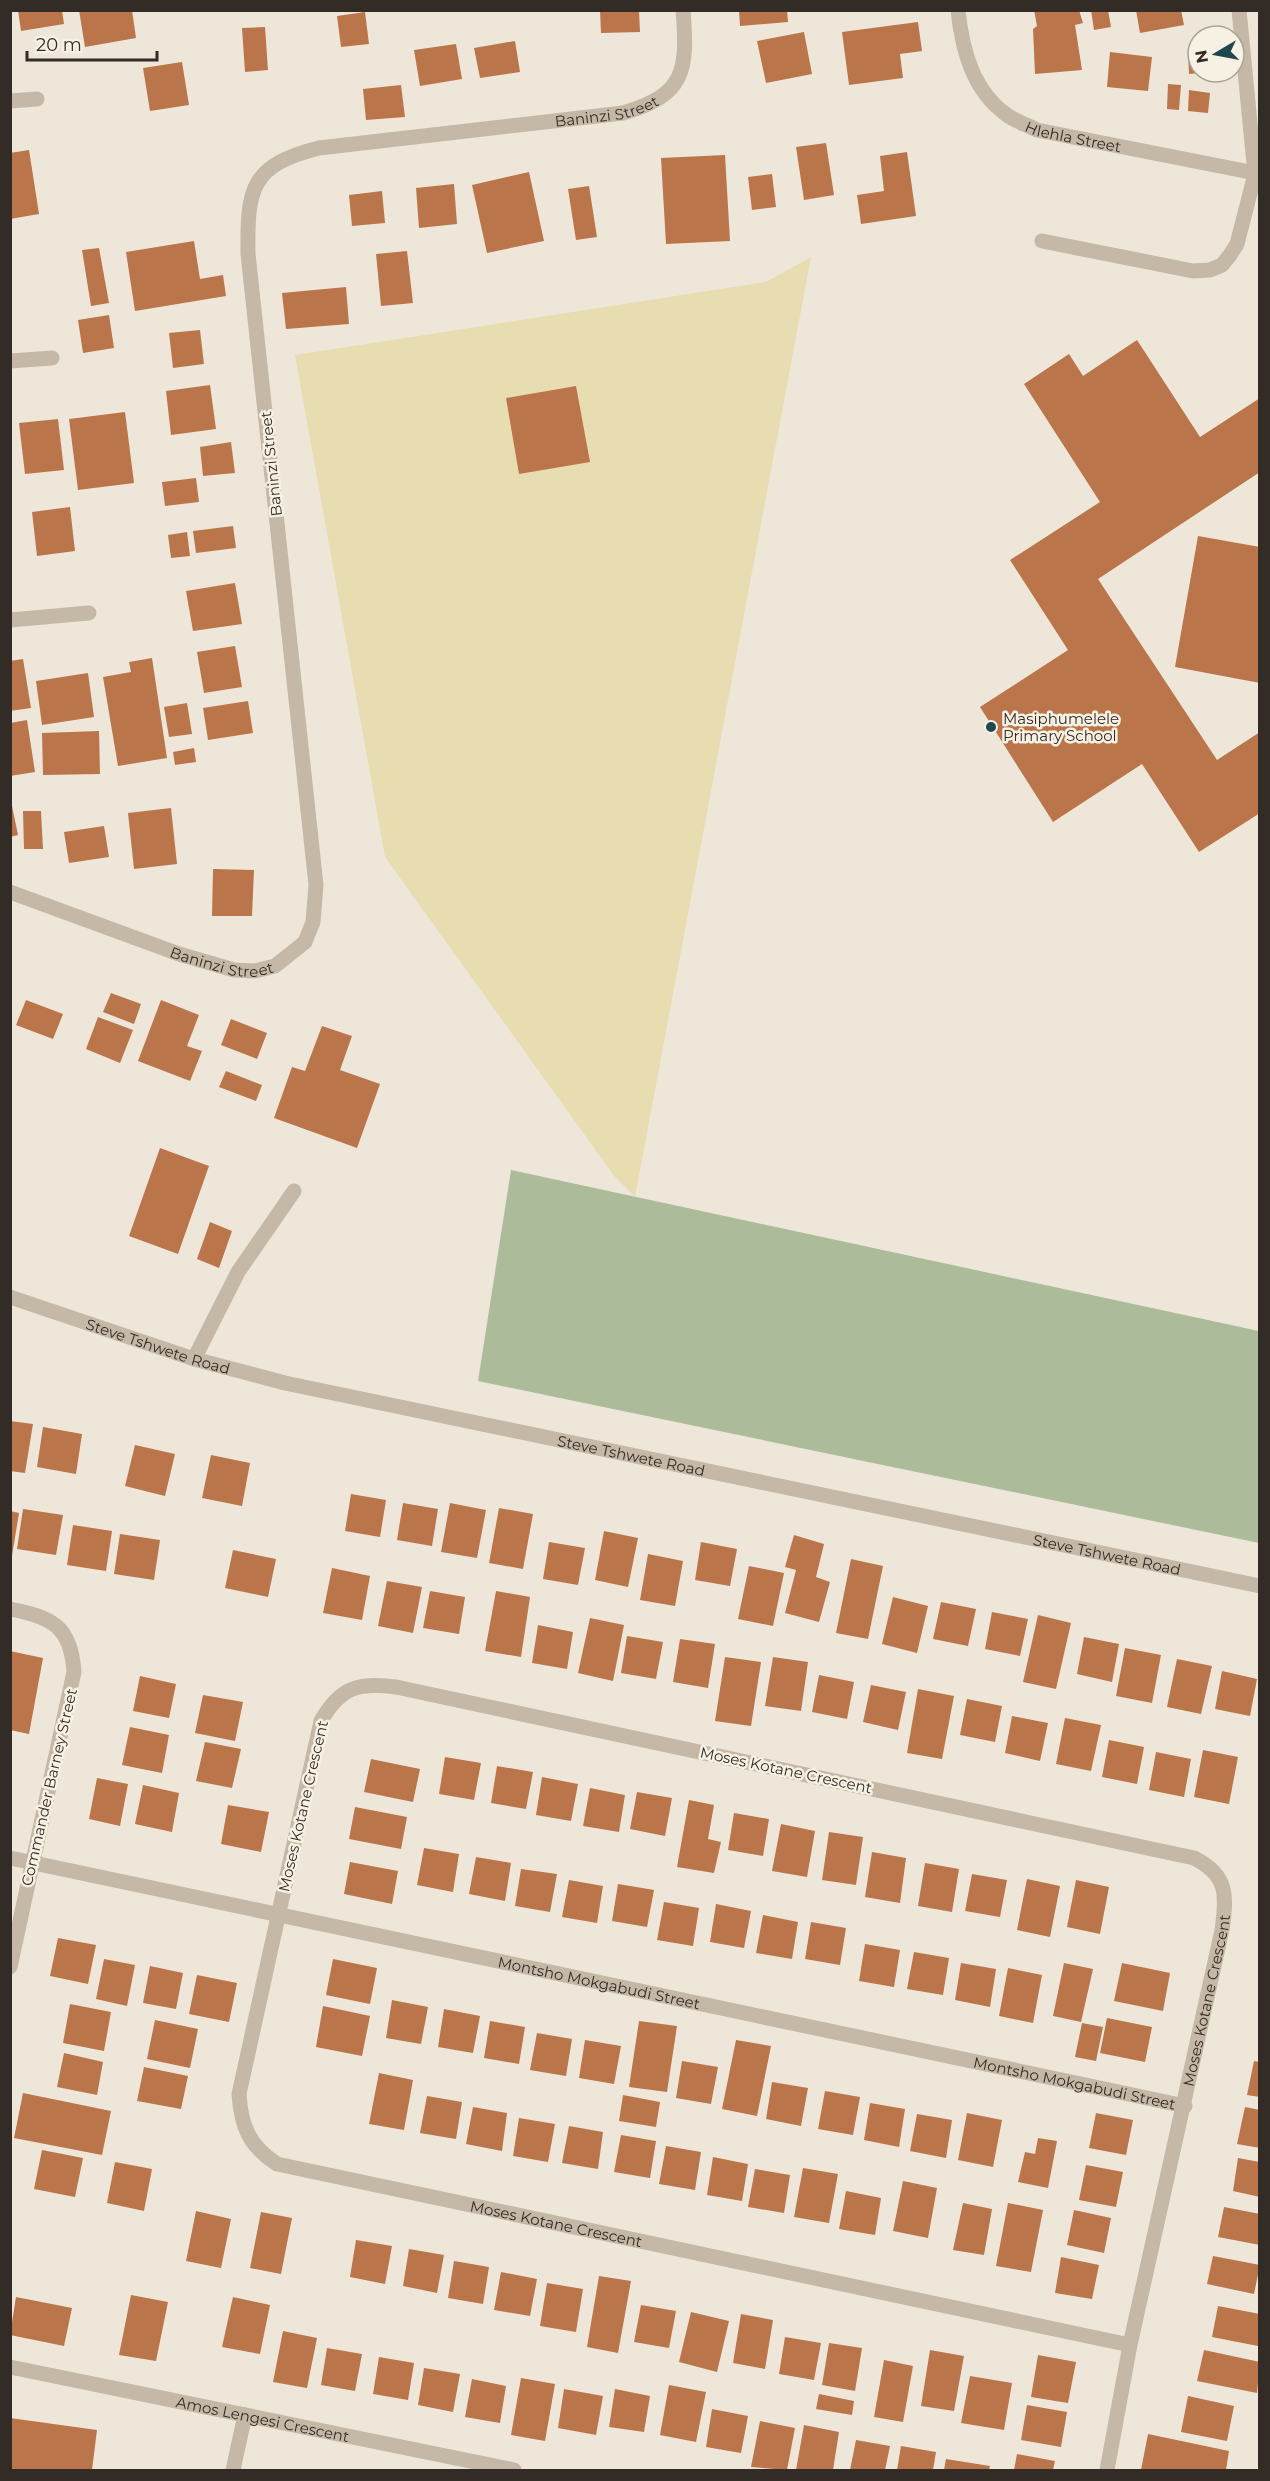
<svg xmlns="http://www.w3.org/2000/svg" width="1270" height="2481" font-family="Montserrat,sans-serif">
  <rect width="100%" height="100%" fill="#eee7d9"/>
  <!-- green -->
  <path fill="#acbc9a" d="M511,1170L1259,1331V1543L478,1381Z"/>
  <!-- sand -->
  <path fill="#e8dcb1" d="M811,257L635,1197L615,1177L385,857L295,355L766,282Z"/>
  <!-- building -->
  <g fill="#bb754a">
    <path d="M18,10H62L64,24L21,31Z"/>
    <path d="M79,10H132L136,38L85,47Z"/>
    <path d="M600,10H639L640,32L601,33Z"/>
    <path d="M739,10H787L788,22L740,26Z"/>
    <path d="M1034,10H1079L1083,23L1075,25L1082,70L1035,74L1033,29L1037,26Z"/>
    <path d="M1091,10H1108L1111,27L1094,30Z"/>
    <path d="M1136,10H1181L1184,25L1140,33Z"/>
    <path d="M365,12L369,44L341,47L337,16Z"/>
    <path d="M918,22L922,51L900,54L903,78L849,85L842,32Z"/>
    <path d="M265,27L268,70L245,72L242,28Z"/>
    <path d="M804,32L812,74L766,83L757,41Z"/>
    <path d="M515,41L520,72L480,78L474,48Z"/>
    <path d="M456,44L462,79L420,86L414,50Z"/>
    <path d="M1110,52L1152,57L1148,91L1107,87Z"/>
    <path d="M1198,52V73L1189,74L1188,53Z"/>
    <path d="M182,62L189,105L150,111L143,68Z"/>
    <path d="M1168,84L1181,85L1179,110L1167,109Z"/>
    <path d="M401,85L405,117L366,120L363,89Z"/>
    <path d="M1189,90L1210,93L1208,113L1188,111Z"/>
    <path d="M826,143L834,195L804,200L796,147Z"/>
    <path d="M29,150L39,214L10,219V153Z"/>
    <path d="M907,152L916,216L861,224L857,195L884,191L880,156Z"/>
    <path d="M725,155L730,241L666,244L661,158Z"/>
    <path d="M529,172L544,241L487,253L472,185Z"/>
    <path d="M772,174L776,207L752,210L748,177Z"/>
    <path d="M454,184L457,224L419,228L416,188Z"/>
    <path d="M589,186L597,237L576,240L568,189Z"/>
    <path d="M382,191L385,223L352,226L349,195Z"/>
    <path d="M194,241L200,279L223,275L226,296L135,311L126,252Z"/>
    <path d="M99,248L109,303L91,306L82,250Z"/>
    <path d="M407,251L413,303L381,306L376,254Z"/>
    <path d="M346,287L349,324L286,329L282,293Z"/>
    <path d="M109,315L114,348L83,353L78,320Z"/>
    <path d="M200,330L204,364L173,368L169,333Z"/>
    <path d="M1137,340L1200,437L1260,398V472L1098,579L1217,760L1260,732V813L1199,852L1142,764L1053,822L980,707L1068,650L1010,560L1100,502L1024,384L1069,354L1083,376Z"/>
    <path d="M210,385L216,429L171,435L166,391Z"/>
    <path d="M576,386L590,462L519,474L506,398Z"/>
    <path d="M125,412L134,483L78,490L69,419Z"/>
    <path d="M58,419L64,470L25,474L19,423Z"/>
    <path d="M231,442L235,473L203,476L200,447Z"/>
    <path d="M196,478L199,502L165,506L162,482Z"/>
    <path d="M70,507L75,551L37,556L32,512Z"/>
    <path d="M233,526L236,548L196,553L193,531Z"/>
    <path d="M187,532L190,556L171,558L168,535Z"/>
    <path d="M1198,536L1260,547V683L1175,667Z"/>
    <path d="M235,583L242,624L193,631L186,591Z"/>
    <path d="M235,646L242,687L204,693L197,652Z"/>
    <path d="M152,658L167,758L118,766L103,677L131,672L129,662Z"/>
    <path d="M23,659L31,708L10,711V661Z"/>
    <path d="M88,673L94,717L42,725L36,681Z"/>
    <path d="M248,701L253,733L208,740L203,708Z"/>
    <path d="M187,703L192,734L169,737L164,707Z"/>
    <path d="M27,720L35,772L10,776V723Z"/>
    <path d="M99,731L100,774L43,775L42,733Z"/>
    <path d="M194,748L196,762L175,765L173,752Z"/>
    <path d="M10,796L18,835L10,837Z"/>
    <path d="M171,808L177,864L134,869L128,813Z"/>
    <path d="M23,811H41L43,849H24Z"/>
    <path d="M104,826L109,857L69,863L64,832Z"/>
    <path d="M213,869L254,870L252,916H212Z"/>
    <path d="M111,993L141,1004L134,1024L103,1012Z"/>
    <path d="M26,1000L63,1014L53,1039L16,1025Z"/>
    <path d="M161,1000L199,1015L187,1046L202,1051L190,1081L138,1061Z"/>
    <path d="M98,1017L133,1030L120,1063L86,1049Z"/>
    <path d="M231,1019L267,1033L257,1059L221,1045Z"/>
    <path d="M322,1026L352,1036L340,1070L380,1084L357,1148L274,1118L292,1067L305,1071Z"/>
    <path d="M226,1071L262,1085L256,1101L219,1087Z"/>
    <path d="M160,1148L209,1166L178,1254L129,1236Z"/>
    <path d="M210,1222L232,1231L219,1268L197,1259Z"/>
    <path d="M10,1421L33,1424L25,1473L10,1471Z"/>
    <path d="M43,1427L82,1434L76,1474L37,1467Z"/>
    <path d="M135,1445L175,1454L165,1496L125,1486Z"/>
    <path d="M211,1455L250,1463L242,1506L202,1498Z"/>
    <path d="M351,1494L386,1500L380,1537L345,1531Z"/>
    <path d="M403,1503L438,1509L432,1546L397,1540Z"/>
    <path d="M450,1503L486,1510L477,1558L441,1552Z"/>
    <path d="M499,1508L533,1514L523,1569L489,1563Z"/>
    <path d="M23,1509L63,1515L56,1555L17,1549Z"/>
    <path d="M10,1511L19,1513L12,1556H10Z"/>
    <path d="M73,1525L112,1531L106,1571L67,1565Z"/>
    <path d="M604,1531L638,1538L628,1587L595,1580Z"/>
    <path d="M120,1534L160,1540L154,1580L114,1574Z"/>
    <path d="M794,1535L824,1544L816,1577L830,1582L819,1622L785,1613L796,1570L785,1567Z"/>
    <path d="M549,1542L585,1548L578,1585L543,1579Z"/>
    <path d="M701,1542L737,1549L730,1586L695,1580Z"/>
    <path d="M233,1550L276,1559L268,1597L225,1588Z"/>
    <path d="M648,1554L683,1561L675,1606L640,1600Z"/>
    <path d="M851,1559L883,1566L868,1639L836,1633Z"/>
    <path d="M749,1566L784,1573L773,1626L738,1619Z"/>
    <path d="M332,1568L370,1576L362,1620L323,1613Z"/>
    <path d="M387,1581L422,1587L413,1633L378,1626Z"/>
    <path d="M430,1591L465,1597L459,1634L423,1628Z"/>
    <path d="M496,1591L530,1597L521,1657L485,1651Z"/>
    <path d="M893,1597L928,1606L917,1653L882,1644Z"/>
    <path d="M941,1602L976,1609L968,1646L933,1639Z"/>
    <path d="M992,1612L1028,1619L1020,1656L985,1649Z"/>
    <path d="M1038,1615L1071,1623L1056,1689L1023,1682Z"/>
    <path d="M590,1618L624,1625L613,1681L578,1673Z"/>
    <path d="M538,1625L573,1632L567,1669L532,1663Z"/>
    <path d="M627,1636L663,1642L656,1679L621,1673Z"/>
    <path d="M1084,1637L1119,1644L1112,1682L1077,1674Z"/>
    <path d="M680,1639L715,1644L708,1688L673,1682Z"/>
    <path d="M1125,1648L1161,1655L1152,1703L1116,1696Z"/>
    <path d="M10,1651L43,1658L29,1734L10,1730Z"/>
    <path d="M725,1657L761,1662L751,1726L715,1721Z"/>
    <path d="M773,1657L808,1662L801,1711L765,1706Z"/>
    <path d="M1177,1659L1212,1666L1201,1714L1167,1707Z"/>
    <path d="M1222,1671L1257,1679L1250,1716L1215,1709Z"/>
    <path d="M819,1675L854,1682L847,1719L812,1712Z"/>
    <path d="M140,1676L176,1684L169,1718L133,1711Z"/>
    <path d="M871,1685L906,1692L898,1730L863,1722Z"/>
    <path d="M918,1689L954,1696L942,1759L907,1753Z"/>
    <path d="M203,1695L243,1702L235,1741L195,1733Z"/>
    <path d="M967,1699L1002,1706L995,1742L960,1735Z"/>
    <path d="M1012,1716L1048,1723L1040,1761L1005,1753Z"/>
    <path d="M1065,1718L1101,1725L1091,1771L1056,1764Z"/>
    <path d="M130,1727L169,1735L162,1773L122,1765Z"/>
    <path d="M1109,1740L1144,1747L1137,1784L1102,1777Z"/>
    <path d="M205,1742L241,1749L232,1788L196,1781Z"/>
    <path d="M1203,1750L1238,1757L1229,1804L1194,1797Z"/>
    <path d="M1156,1752L1191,1759L1184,1797L1149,1790Z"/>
    <path d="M445,1757L481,1763L474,1800L439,1794Z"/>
    <path d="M371,1759L420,1769L413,1802L364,1792Z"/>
    <path d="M497,1766L533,1772L526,1809L491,1803Z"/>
    <path d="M542,1777L578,1784L571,1821L536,1815Z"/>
    <path d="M97,1778L128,1784L120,1826L89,1819Z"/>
    <path d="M143,1785L179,1793L172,1832L135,1824Z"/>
    <path d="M590,1788L625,1795L619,1832L583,1826Z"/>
    <path d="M637,1792L672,1798L665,1836L630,1829Z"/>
    <path d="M689,1800L714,1805L708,1839L721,1842L714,1873L677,1867Z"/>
    <path d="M228,1805L269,1812L261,1852L221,1844Z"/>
    <path d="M355,1807L407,1817L401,1849L349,1839Z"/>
    <path d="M734,1813L769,1819L763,1856L728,1850Z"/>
    <path d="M781,1824L815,1831L807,1877L772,1871Z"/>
    <path d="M829,1832L863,1837L856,1885L822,1880Z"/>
    <path d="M424,1848L459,1854L453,1892L417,1885Z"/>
    <path d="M872,1852L906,1858L900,1903L865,1897Z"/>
    <path d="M476,1857L511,1863L505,1901L469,1894Z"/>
    <path d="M350,1862L398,1871L392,1904L344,1894Z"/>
    <path d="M925,1863L959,1869L952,1912L918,1906Z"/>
    <path d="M521,1869L557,1874L550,1912L515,1906Z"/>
    <path d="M972,1874L1007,1880L1000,1917L965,1911Z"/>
    <path d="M1027,1879L1060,1886L1050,1937L1017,1930Z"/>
    <path d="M569,1880L603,1886L597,1923L562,1917Z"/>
    <path d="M1076,1880L1109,1887L1100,1934L1067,1927Z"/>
    <path d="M618,1884L654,1890L647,1927L612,1921Z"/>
    <path d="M664,1902L699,1908L693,1946L657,1940Z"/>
    <path d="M716,1904L751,1911L744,1948L710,1942Z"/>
    <path d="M763,1915L798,1922L792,1959L756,1953Z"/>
    <path d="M811,1922L846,1928L840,1965L805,1959Z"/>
    <path d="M58,1938L96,1945L88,1984L50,1976Z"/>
    <path d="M865,1944L900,1950L894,1987L859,1981Z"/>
    <path d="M914,1952L949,1958L943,1995L907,1989Z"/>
    <path d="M104,1959L135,1965L127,2006L96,1999Z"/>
    <path d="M333,1959L377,1968L370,2004L326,1995Z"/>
    <path d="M961,1963L996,1969L990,2007L955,2000Z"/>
    <path d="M1064,1963L1093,1969L1081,2022L1053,2016Z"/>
    <path d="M1122,1963L1170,1973L1163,2011L1114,2001Z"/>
    <path d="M150,1966L183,1973L176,2009L143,2003Z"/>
    <path d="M1008,1968L1042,1975L1033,2023L999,2016Z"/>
    <path d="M197,1975L237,1983L229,2022L189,2014Z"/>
    <path d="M392,2000L428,2007L421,2044L386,2038Z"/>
    <path d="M70,2004L111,2012L104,2051L63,2043Z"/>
    <path d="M323,2006L370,2016L362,2056L316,2047Z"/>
    <path d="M444,2009L480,2016L473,2053L438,2047Z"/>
    <path d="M1107,2018L1152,2027L1145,2062L1100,2053Z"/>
    <path d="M155,2020L198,2029L190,2068L147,2059Z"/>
    <path d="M490,2021L525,2027L519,2064L484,2058Z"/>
    <path d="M639,2021L677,2026L667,2092L629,2087Z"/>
    <path d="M1082,2023L1103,2027L1096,2061L1075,2057Z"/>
    <path d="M537,2033L572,2039L566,2076L530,2070Z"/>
    <path d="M585,2040L621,2046L614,2084L579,2078Z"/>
    <path d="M736,2040L771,2046L757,2116L722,2109Z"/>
    <path d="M64,2053L103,2062L97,2095L57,2087Z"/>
    <path d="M682,2061L718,2067L711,2104L676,2098Z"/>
    <path d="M1254,2061L1260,2062V2097L1247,2095Z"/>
    <path d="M144,2067L188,2076L181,2109L137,2101Z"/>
    <path d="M379,2073L413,2080L404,2130L369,2124Z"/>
    <path d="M772,2082L808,2088L801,2126L766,2119Z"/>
    <path d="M825,2091L860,2097L853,2135L818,2129Z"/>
    <path d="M23,2093L111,2111L102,2155L14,2138Z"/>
    <path d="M623,2095L660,2102L656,2127L619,2121Z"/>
    <path d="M427,2096L462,2102L456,2139L420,2133Z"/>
    <path d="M870,2103L905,2109L899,2147L864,2140Z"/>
    <path d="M473,2107L507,2113L502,2151L466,2144Z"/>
    <path d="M1245,2107L1260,2110V2148L1237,2144Z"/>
    <path d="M967,2113L1002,2120L993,2167L958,2160Z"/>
    <path d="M1096,2113L1133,2120L1126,2155L1089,2148Z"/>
    <path d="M917,2114L952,2120L946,2158L910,2151Z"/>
    <path d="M519,2118L555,2124L548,2162L513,2156Z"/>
    <path d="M569,2126L603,2132L598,2169L562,2163Z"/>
    <path d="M621,2135L656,2141L650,2178L614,2172Z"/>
    <path d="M1038,2138L1057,2141L1048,2188L1018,2182L1025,2152L1035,2154Z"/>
    <path d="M666,2146L701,2152L695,2190L659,2184Z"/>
    <path d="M42,2150L83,2158L75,2197L34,2189Z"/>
    <path d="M713,2157L748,2164L742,2201L707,2195Z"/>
    <path d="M1238,2158L1260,2162V2197L1233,2191Z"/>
    <path d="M115,2162L152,2169L144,2211L107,2203Z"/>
    <path d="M1086,2165L1123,2172L1116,2207L1079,2200Z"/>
    <path d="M803,2168L838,2174L829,2223L794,2217Z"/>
    <path d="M755,2169L790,2175L784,2213L748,2207Z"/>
    <path d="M903,2181L937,2188L928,2238L893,2231Z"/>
    <path d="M846,2191L881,2198L875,2235L839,2229Z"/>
    <path d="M963,2203L992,2209L984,2255L953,2250Z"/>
    <path d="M1008,2203L1043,2210L1031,2272L996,2266Z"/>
    <path d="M1224,2207L1260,2214V2245L1218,2237Z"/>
    <path d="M1074,2210L1111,2218L1104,2253L1067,2245Z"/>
    <path d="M196,2211L231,2219L221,2268L186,2261Z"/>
    <path d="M261,2212L292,2218L281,2274L250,2268Z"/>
    <path d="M356,2240L392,2246L385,2284L350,2277Z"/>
    <path d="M409,2249L444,2255L437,2293L403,2286Z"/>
    <path d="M1213,2256L1260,2265L1254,2294L1207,2284Z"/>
    <path d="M1061,2257L1099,2265L1092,2299L1055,2293Z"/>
    <path d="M454,2261L489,2267L483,2304L448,2298Z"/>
    <path d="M501,2272L537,2279L530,2316L494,2310Z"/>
    <path d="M599,2276L631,2281L618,2353L587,2347Z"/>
    <path d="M547,2283L583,2289L576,2332L540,2326Z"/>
    <path d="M131,2295L168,2302L156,2361L119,2355Z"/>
    <path d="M16,2297L72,2308L64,2346L10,2335Z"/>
    <path d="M233,2297L270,2305L260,2354L222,2347Z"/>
    <path d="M641,2305L676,2311L669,2348L634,2342Z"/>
    <path d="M1218,2306L1260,2314L1258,2346L1212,2337Z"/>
    <path d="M691,2312L729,2321L717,2372L679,2362Z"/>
    <path d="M741,2314L773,2320L765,2369L733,2363Z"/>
    <path d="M283,2331L317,2338L307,2388L273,2382Z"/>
    <path d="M785,2337L821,2343L814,2380L779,2374Z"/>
    <path d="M829,2343L862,2348L855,2391L822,2385Z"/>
    <path d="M327,2348L362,2354L355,2391L321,2385Z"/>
    <path d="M930,2350L964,2356L954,2411L921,2406Z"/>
    <path d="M1204,2350L1260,2362L1257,2393L1197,2381Z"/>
    <path d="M1038,2355L1076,2362L1068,2403L1031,2397Z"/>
    <path d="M379,2357L414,2363L408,2400L373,2394Z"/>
    <path d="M884,2360L913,2366L903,2422L874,2417Z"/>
    <path d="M424,2368L460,2374L453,2412L418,2405Z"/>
    <path d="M970,2376L1012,2383L1004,2430L961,2423Z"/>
    <path d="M521,2378L555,2384L545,2441L511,2435Z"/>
    <path d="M472,2379L506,2386L500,2423L465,2417Z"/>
    <path d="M669,2385L706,2392L696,2442L660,2435Z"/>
    <path d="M564,2389L603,2396L596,2435L558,2428Z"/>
    <path d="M615,2389L650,2396L644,2432L609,2427Z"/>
    <path d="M819,2394L854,2401L852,2415L816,2409Z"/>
    <path d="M1188,2396L1234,2406L1227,2441L1181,2432Z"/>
    <path d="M1027,2405L1067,2412L1061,2447L1021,2440Z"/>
    <path d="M712,2409L748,2416L741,2453L706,2447Z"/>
    <path d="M10,2418L97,2430L92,2470H10Z"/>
    <path d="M760,2421L795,2428L787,2470L751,2467Z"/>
    <path d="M804,2425L839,2432L833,2470H796Z"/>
    <path d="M1148,2434L1229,2451L1226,2470H1141Z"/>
    <path d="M856,2440L890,2446L885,2470H850Z"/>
    <path d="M901,2446L936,2452L933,2470H897Z"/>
    <path d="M1017,2454L1055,2461L1053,2470H1014Z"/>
    <path d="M946,2459L990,2466L989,2470H944Z"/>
  </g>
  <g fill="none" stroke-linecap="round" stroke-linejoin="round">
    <!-- minor -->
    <g stroke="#c5b8a6" stroke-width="15">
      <path id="s1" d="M958,10C962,50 973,91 1007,115C1015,121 1027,125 1037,130L1260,174"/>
      <path d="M10,101L37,99"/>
      <path d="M1042,241L1193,271L1210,270L1222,265L1230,255L1237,244L1255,174L1239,10"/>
      <path d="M10,361L52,358"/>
      <path d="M10,620L89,613"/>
      <path id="s2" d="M10,892L179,954L234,970L255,971L275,966L305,942L313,922L316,885L248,254C247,188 251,165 319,148L623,113C685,95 688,71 683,10"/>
      <path id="s3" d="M10,1297L194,1359L285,1383L1260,1586"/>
      <path d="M194,1359L238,1272L294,1191"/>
      <path d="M10,1609C52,1617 71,1626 74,1672L10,1967"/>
      <path id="s4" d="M10,1858L1185,2106"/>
      <path id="s5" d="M10,2367L514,2470"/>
      <path d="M233,2470L245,2415"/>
      <path id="s6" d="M1107,2470L1130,2345L1222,1930C1227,1895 1228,1875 1194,1858L396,1687C359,1682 340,1687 321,1721L239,2094C241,2126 249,2146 277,2164L1130,2345"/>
    </g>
  </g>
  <!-- markers -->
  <circle fill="#20464f" stroke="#f7f1e4" stroke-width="2" cx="991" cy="727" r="6"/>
  <g text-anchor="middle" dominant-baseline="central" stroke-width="5" stroke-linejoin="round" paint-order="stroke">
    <!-- street labels -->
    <g font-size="15" fill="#322b26" stroke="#f7f1e4">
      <text stroke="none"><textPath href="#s2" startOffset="1446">Baninzi Street</textPath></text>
      <text stroke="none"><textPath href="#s1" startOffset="190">Hlehla Street</textPath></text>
      <text transform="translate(271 464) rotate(-96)">Baninzi Street</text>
      <text stroke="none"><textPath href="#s2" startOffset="224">Baninzi Street</textPath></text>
      <text stroke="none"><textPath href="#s3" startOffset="156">Steve Tshwete Road</textPath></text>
      <text stroke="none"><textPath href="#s3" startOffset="642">Steve Tshwete Road</textPath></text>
      <text stroke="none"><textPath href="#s3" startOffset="1128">Steve Tshwete Road</textPath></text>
      <text transform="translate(786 1770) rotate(12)">Moses Kotane Crescent</text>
      <text transform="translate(49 1787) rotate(-77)">Commander Barney Street</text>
      <text transform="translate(303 1806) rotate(-77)">Moses Kotane Crescent</text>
      <text stroke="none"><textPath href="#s4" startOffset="602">Montsho Mokgabudi Street</textPath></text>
      <text stroke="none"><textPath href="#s6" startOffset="480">Moses Kotane Crescent</textPath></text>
      <text stroke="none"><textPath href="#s4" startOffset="1088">Montsho Mokgabudi Street</textPath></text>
      <text stroke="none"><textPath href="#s6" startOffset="2294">Moses Kotane Crescent</textPath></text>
      <text stroke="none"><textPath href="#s5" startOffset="258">Amos Lengesi Crescent</textPath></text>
    </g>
    <!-- poi labels -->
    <g font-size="15" fill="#322b26" stroke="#f7f1e4" text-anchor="start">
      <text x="1003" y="718">Masiphumelele<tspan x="1003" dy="17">Primary School</tspan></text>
    </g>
  </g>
  <!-- border -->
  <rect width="1270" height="2481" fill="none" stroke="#322b26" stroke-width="24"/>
  <!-- north arrow -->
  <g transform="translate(1216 54) rotate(260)"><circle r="28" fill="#f7f1e4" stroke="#a8a298" stroke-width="1.5"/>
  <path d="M0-4.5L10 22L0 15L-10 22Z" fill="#20464f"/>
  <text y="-9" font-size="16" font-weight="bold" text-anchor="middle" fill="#322b26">N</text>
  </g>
  <!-- scale -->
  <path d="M27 51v9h130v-9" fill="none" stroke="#322b26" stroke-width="3"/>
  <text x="36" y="51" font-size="18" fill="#322b26" stroke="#f7f1e4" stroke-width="4.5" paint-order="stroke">20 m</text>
</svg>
